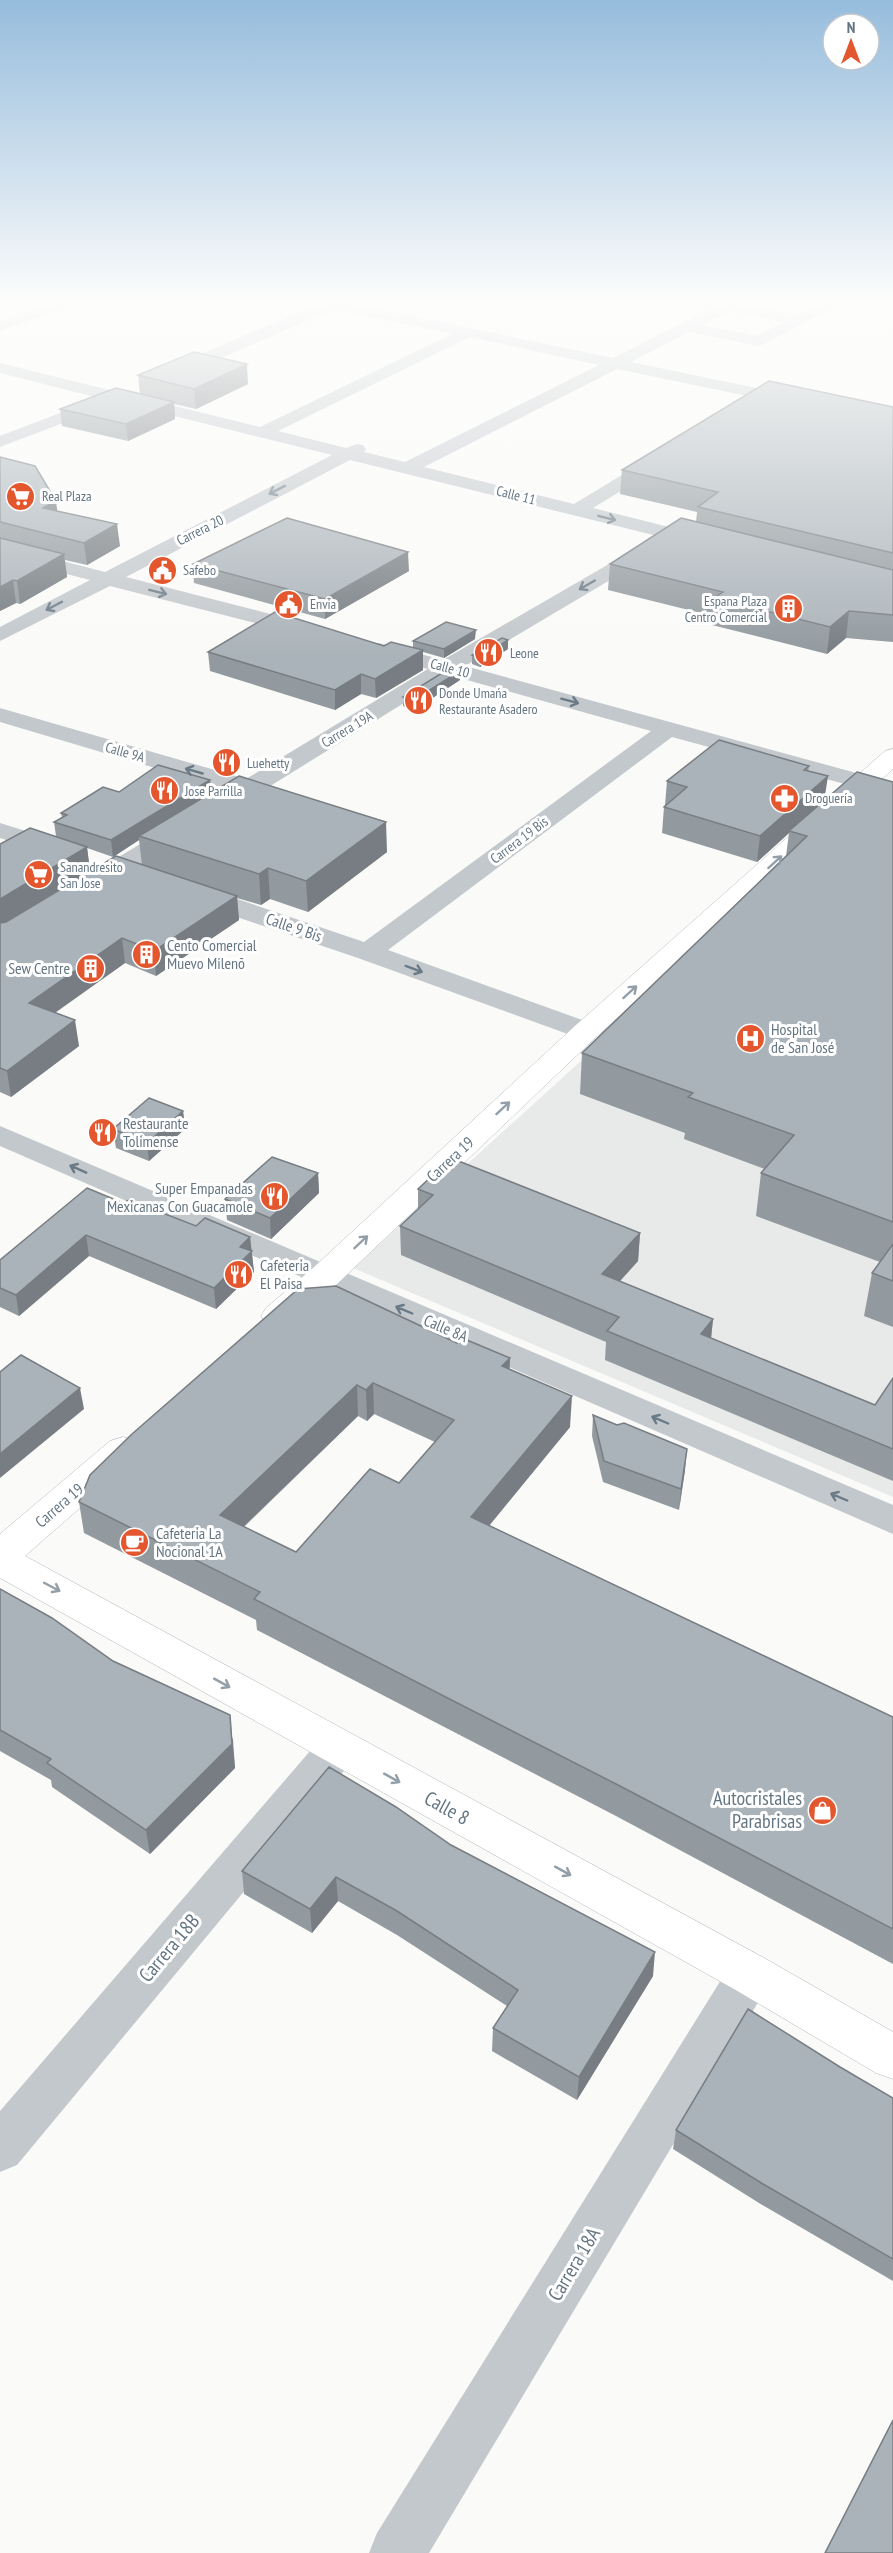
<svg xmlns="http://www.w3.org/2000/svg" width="893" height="2553" font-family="'PT Sans Narrow',sans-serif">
  <rect width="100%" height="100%" fill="#fafaf8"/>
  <!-- built -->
  <path fill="#e8e9e9" d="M867,801L893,809V1497L353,1268Z"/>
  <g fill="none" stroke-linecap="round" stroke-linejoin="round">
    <defs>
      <g id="secondary">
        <path d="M893,749V769L596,1037L337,1284L290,1324L278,1327L266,1324L261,1316L266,1308L313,1268L576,1025L885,751Z"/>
        <path d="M123,1437L136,1441L141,1450L136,1459L25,1556L766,1959L893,2032V2079L876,2073L734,1989L0,1578V1534L110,1441Z"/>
      </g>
    </defs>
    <!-- secondary casing -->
    <use href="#secondary" stroke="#b3babf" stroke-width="1"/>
    <!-- street -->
    <g fill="#c3c8cc" fill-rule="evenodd">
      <path d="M64,299H86L83,302L0,331V321Z"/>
      <path d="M303,299H330L613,358L712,308L701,305L698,302L701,299H713L797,315L830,299H849L764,344L758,346L689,332L631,362L801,397L804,401L801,405L795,406L617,369L424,467L574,504L653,456H665L668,460L665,464L593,508L713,538L716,542L713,546L706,548L350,460L126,577L314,625L317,630L314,635L306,636L110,586L0,641V627L90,580L0,557V545L105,572L332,455L109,400L108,406L0,447V436L99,398L0,373V363L260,427L452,334L334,309L175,378H163L161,374L163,370L317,305L305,302ZM730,311L784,322L756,336L702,325ZM470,337L599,365L405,462L364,452L366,449L363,445L357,444L346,448L278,431Z"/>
      <path d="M647,544L654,546L657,550L654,554L465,666L871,777L875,782L871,787L863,789L672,737L388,950L596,1025L600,1031L596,1037L586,1040L576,1037L358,958L187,900L183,894L187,888L196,886L205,888L364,942L651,731L449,675L259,793C243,800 231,815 212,810L209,805L212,800L229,790L0,722V708L246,779L428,669L371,654L368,649L371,644L379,643L443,660L640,546Z"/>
      <path d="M0,823L67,844L71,849L67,854L58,857L0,838Z"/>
      <path d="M179,824L188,826L191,831L188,836L102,888L93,891L84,888L80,883L84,878L170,826Z"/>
      <path d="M0,1126L893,1505V1534L0,1146Z"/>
      <path d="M338,1731L353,1736L359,1748L353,1760L17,2165L0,2172V2111L323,1736Z"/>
      <path d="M750,1953L766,1959L773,1974L766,1989L429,2553H369L377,2533L734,1959Z"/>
    </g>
    <!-- secondary -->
    <use href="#secondary" fill="#fff" fill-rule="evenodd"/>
  </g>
  <!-- wall -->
  <g fill="#929a9f" fill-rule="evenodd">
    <path d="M138,375L248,384L196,409L174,404L175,419L128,441L62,426L60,409L140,394Z"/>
    <path d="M893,407V642L846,638L827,654L712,625L713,616L608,590L610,564L696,522L697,512L620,494L622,470Z"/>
    <path d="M0,457L57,511L120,546L87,565L65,560L67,577L20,604L16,603L0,611Z"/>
    <path d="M193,564L409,571L325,619L194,583Z"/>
    <path d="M475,639L444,658L423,652V670L376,698L361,694L335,710L210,671L208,652L384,646L413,648V641Z"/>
    <path d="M508,640V649L480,667L472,664V655Z"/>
    <path d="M460,680L414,710L403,706V697Z"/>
    <path d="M809,766L808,771L824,800L893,782V1327L864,1316L872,1273L880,1262L756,1216L761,1173L765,1169L684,1139L685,1133L580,1094L582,1053L786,856L789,833L757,862L662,833L664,807L665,805L667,781Z"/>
    <path d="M119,792H211L387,852L308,912L270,899L261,905L237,898L239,920L156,976L125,963L55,1013L79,1046L11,1097L0,1092V844L56,836L54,822L62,817L61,813ZM139,840L142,865L5,923L90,871L87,848L113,857Z"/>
    <path d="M183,1111L185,1129L149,1161L116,1148L113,1129Z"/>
    <path d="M318,1173L319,1193L271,1239L227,1220L225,1199Z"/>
    <path d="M418,1189L640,1233L638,1261L620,1281L713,1319L711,1338L875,1405L893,1378V1481L605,1360L606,1342L401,1255L400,1226L418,1209Z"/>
    <path d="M123,1203L196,1226L250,1237L254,1272L216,1309L89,1256L19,1316L0,1307V1260Z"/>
    <path d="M298,1289L509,1369L570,1427L489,1525L893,1717V1964L616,1816L257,1630L256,1620L84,1533L79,1502ZM374,1414L435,1442L399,1483L296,1552L244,1527L358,1416L367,1421Z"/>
    <path d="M593,1415L617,1425L685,1470L679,1510L603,1482L592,1436Z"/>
    <path d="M0,1589L113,1661L233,1739L235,1768L150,1854L52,1787L51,1780L0,1751Z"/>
    <path d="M451,1845L653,1976L577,2100L492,2051L493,2028L507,2006L397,1935L338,1901L312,1933L244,1894L242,1871Z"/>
    <path d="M840,2067L893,2098V2281L759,2203L673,2149L676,2130Z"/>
  </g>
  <!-- shaded-wall -->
  <g fill="#777d82">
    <path d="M247,364L248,384L196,409L194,389Z"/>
    <path d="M174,402L175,419L128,441L126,424Z"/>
    <path d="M56,501L59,523L43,508Z"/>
    <path d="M117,524L120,546L87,565L84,543Z"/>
    <path d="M408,552L409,571L325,619V599Z"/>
    <path d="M64,554L67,577L20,604L17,581Z"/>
    <path d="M13,580L16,603L0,611V587Z"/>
    <path d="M849,611L846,638L827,654L830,627Z"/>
    <path d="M476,630L475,639L444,658V649Z"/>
    <path d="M508,640V649L480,667V658Z"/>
    <path d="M423,650V670L376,698L375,679Z"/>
    <path d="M460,671V680L414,710V700Z"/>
    <path d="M361,674V694L335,710V690Z"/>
    <path d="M828,776L824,802L789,831V833L757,862L760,836Z"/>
    <path d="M210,780L212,797L139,836V840L113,857L111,840Z"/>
    <path d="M386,822L387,852L308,912L306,881Z"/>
    <path d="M87,847L90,871L0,925V899Z"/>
    <path d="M268,868L270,899L261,905L259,874Z"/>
    <path d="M237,896L239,920L156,976L154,951Z"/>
    <path d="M122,938L125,963L33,1028L29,1003Z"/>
    <path d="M75,1020L79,1046L11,1097L7,1071Z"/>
    <path d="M183,1111L185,1129L149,1161L147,1143Z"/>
    <path d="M318,1173L319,1193L271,1239L270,1218Z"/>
    <path d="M640,1233L638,1261L600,1303L602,1274Z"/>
    <path d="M86,1235L89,1256L19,1316L16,1295Z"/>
    <path d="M250,1237L254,1272L216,1309L214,1288L240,1247Z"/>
    <path d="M713,1319L710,1348L701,1334Z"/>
    <path d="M510,1358L509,1389L502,1366Z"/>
    <path d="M373,1383L374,1414L367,1421L366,1390Z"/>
    <path d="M357,1385L358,1416L223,1546L220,1515Z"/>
    <path d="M80,1388L84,1409L0,1478V1454Z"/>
    <path d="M572,1396L570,1427L471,1548V1517Z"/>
    <path d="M687,1449L685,1470L679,1510L681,1489Z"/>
    <path d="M230,1715L235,1768L150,1854L146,1830Z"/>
    <path d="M336,1877L338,1901L312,1933L310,1909Z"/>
    <path d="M655,1952L653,1976L577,2100L579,2077Z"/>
  </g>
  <!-- building -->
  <g fill="#aab3b9" stroke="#777d82" stroke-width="1.5" fill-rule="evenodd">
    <path d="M194,352L247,364L194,389L138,375Z"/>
    <path d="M769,381L893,407V553L698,507L718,492L622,470Z"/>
    <path d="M116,388L174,402L126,424L60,409Z"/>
    <path d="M0,457L35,466L56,501L43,508L117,524L84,543L0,522Z"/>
    <path d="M287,518L408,552L325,599L193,564Z"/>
    <path d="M681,518L893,570V615L849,611L830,627L714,598L723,592L610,564Z"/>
    <path d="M0,538L64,554L17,581L13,580L0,587Z"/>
    <path d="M275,612L384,646L391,642L423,650L375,679L361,674L335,690L208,652Z"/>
    <path d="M446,622L476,630L444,649L413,641Z"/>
    <path d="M502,638L508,640L480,658L472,655Z"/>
    <path d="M450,668L460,671L414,700L403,697Z"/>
    <path d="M719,740L809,766L804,770L828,776L760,836L664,807L687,787L667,781Z"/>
    <path d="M158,765L210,780L111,840L54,822L67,815L61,813L103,787L119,792Z"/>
    <path d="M857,772L893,782V1222L761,1173L794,1135L688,1097L693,1093L582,1053L807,836L789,831Z"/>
    <path d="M239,776L386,822L306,881L268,868L259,874L139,836Z"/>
    <path d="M30,828L87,847L0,899V844Z"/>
    <path d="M116,856L237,896L154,951L122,938L29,1003L75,1020L7,1071L0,1068V923L6,922Z"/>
    <path d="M149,1098L183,1111L147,1143L113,1129Z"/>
    <path d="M272,1157L318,1173L270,1218L225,1199Z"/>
    <path d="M451,1158L640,1233L602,1274L713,1319L701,1334L875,1405L893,1378V1449L607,1331L619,1317L400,1226L433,1195L418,1189Z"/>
    <path d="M87,1188L123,1203L129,1200L196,1226L205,1218L250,1237L240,1247L252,1251L214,1288L86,1235L16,1295L0,1288V1260Z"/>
    <path d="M893,1244V1281L872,1273Z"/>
    <path d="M336,1286L457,1343L462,1338L510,1358L502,1366L572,1396L471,1517L893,1717V1929L618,1785L254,1599L260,1592L79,1502L90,1475L132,1434L298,1289ZM373,1383L454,1420L399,1483L370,1469L296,1552L220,1515L357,1385L366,1390Z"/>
    <path d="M21,1355L80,1388L0,1454V1372Z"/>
    <path d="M593,1415L617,1425L624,1423L687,1449L681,1489L604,1461Z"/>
    <path d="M0,1589L52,1618L113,1661L230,1715L232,1744L146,1830L47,1763L51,1759L0,1730Z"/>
    <path d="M329,1767L396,1807L451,1845L655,1952L579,2077L493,2028L518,1990L397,1911L336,1877L310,1909L242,1871Z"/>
    <path d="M748,2009L840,2067L893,2098V2259L763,2184L676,2130Z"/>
    <path d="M893,2420V2553H825Z"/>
  </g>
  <!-- one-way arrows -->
  <defs><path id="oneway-shaft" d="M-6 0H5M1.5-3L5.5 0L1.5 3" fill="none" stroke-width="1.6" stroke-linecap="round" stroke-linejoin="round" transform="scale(1.5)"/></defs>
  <g stroke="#6a7a87">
    <use href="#oneway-shaft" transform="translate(277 490) rotate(153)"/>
    <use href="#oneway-shaft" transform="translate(607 518) rotate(14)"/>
    <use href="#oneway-shaft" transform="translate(587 585) rotate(150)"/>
    <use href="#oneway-shaft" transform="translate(158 592) rotate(14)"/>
    <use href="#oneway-shaft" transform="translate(54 606) rotate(152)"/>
    <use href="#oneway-shaft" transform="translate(570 701) rotate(15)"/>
    <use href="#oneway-shaft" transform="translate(194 771) rotate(-164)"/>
    <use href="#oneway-shaft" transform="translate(414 969) rotate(20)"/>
    <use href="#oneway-shaft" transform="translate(78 1169) rotate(-156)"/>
    <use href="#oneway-shaft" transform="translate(404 1310) rotate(-157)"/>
    <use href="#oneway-shaft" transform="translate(660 1420) rotate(-157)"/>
    <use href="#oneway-shaft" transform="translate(839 1497) rotate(-157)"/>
  </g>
  <g stroke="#939fa8">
    <use href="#oneway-shaft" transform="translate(775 862) rotate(-42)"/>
    <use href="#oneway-shaft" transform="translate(630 992) rotate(-42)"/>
    <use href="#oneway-shaft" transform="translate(503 1108) rotate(-43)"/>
    <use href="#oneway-shaft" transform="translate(361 1242) rotate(-43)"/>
    <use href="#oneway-shaft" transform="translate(52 1587) rotate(28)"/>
    <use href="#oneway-shaft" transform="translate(222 1683) rotate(29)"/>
    <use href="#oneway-shaft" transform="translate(392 1778) rotate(29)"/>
    <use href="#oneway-shaft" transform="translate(563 1871) rotate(29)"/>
  </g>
  <!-- sky -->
  <linearGradient id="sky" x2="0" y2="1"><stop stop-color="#96bcdc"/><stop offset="0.46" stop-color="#fdfdfc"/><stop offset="1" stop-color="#fdfdfc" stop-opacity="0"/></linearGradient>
  <rect width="893" height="656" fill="url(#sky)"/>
  <!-- icons -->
  <defs>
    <symbol id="supermarket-disc" viewBox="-11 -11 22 22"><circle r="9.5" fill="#e4572e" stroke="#fff"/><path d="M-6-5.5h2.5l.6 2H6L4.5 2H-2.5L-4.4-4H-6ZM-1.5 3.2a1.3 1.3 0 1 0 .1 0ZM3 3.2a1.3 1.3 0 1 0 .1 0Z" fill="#fff"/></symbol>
    <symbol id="civic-disc" viewBox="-11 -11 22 22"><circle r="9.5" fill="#e4572e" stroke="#fff"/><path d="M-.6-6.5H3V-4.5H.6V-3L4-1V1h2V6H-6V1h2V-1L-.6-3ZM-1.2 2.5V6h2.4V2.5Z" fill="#fff"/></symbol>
    <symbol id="building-disc" viewBox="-11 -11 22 22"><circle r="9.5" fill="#e4572e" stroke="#fff"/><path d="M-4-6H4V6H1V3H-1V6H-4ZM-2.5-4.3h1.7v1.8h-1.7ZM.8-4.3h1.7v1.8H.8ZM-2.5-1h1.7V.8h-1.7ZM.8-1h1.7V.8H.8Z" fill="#fff"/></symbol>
    <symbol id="restaurant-disc" viewBox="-11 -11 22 22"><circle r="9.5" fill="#e4572e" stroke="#fff"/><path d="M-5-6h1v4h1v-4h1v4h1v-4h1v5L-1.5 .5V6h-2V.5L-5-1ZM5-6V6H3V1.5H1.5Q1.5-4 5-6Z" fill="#fff"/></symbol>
    <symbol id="pharmacy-disc" viewBox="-11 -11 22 22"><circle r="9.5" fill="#e4572e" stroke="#fff"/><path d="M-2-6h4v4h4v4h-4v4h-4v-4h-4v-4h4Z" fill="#fff"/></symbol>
    <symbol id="hospital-disc" viewBox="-11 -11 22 22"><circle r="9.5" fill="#e4572e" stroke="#fff"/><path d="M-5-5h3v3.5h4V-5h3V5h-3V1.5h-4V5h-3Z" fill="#fff"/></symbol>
    <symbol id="cafe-disc" viewBox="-11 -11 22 22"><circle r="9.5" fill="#e4572e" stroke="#fff"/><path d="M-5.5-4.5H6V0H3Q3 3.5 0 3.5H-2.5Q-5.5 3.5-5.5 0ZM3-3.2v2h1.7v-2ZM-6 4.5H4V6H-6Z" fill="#fff"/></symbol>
    <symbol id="shop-disc" viewBox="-11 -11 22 22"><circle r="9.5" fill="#e4572e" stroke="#fff"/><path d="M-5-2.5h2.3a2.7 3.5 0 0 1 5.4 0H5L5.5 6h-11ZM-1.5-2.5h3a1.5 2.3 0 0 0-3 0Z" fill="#fff"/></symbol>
  </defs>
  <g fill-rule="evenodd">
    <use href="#supermarket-disc" x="4" y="480" width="33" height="33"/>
    <use href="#civic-disc" x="146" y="554" width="33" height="33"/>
    <use href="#civic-disc" x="272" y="588" width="33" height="33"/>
    <use href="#building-disc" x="772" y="592" width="33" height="33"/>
    <use href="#restaurant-disc" x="472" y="636" width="33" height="33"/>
    <use href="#restaurant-disc" x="402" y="684" width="33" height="33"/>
    <use href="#restaurant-disc" x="210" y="746" width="33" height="33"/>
    <use href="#restaurant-disc" x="148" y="774" width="33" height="33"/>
    <use href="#pharmacy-disc" x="768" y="782" width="33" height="33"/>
    <use href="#supermarket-disc" x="22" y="858" width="33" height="33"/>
    <use href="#building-disc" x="130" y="938" width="33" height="33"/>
    <use href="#building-disc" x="74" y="952" width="33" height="33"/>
    <use href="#hospital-disc" x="734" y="1022" width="33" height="33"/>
    <use href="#restaurant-disc" x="86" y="1116" width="33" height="33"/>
    <use href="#restaurant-disc" x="258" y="1180" width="33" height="33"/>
    <use href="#restaurant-disc" x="222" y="1258" width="33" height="33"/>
    <use href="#cafe-disc" x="118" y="1526" width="33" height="33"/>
    <use href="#shop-disc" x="806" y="1794" width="33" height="33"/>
  </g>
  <g text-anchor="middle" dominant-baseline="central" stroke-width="6" stroke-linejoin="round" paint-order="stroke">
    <!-- far-street labels -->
    <g font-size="14" fill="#657683" stroke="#fff">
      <text transform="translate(516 495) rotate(14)">Calle 11</text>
      <text transform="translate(200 530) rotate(-27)">Carrera 20</text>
      <text transform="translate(450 668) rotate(15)">Calle 10</text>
      <text transform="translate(347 729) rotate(-31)">Carrera 19A</text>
      <text transform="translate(125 752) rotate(16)">Calle 9A</text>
      <text transform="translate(519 840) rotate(-37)">Carrera 19 Bis</text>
    </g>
    <!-- far-poi labels -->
    <g font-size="14" fill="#657683" stroke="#fff" text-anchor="start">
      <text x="42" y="496">Real Plaza</text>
      <text x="183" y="570">Safebo</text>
      <text x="767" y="601" text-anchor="end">Espana Plaza<tspan x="767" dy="16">Centro Comercial</tspan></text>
      <text x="310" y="604">Envia</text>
      <text x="510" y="653">Leone</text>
      <text x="439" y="693">Donde Umańa<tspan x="439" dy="16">Restaurante Asadero</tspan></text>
      <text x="247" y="763">Luehetty</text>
      <text x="185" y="791">Jose Parrilla</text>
      <text x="805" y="798">Droguería</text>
      <text x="60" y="867">Sanandresito<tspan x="60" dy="16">San Jose</tspan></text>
    </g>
    <!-- street labels -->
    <g font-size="16" fill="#657683" stroke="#fff">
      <text transform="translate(294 927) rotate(19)">Calle 9 Bis</text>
      <text transform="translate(450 1159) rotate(-43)">Carrera 19</text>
      <text transform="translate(446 1328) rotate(23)">Calle 8A</text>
      <text transform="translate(59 1505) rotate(-41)">Carrera 19</text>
    </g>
    <!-- poi labels -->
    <g font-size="16" fill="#657683" stroke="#fff" text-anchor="start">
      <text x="167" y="945">Cento Comercial<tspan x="167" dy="18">Muevo Milenõ</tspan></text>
      <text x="70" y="968" text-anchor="end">Sew Centre</text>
      <text x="771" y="1029">Hospital<tspan x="771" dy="18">de San José</tspan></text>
      <text x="123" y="1123">Restaurante<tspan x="123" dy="18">Tolimense</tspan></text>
      <text x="253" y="1188" text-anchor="end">Super Empanadas<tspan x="253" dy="18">Mexicanas Con Guacamole</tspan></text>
      <text x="260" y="1265">Cafeteria<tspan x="260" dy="18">El Paisa</tspan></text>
      <text x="156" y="1533">Cafeteria La<tspan x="156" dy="18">Nocional 1A</tspan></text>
    </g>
    <!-- near-poi labels -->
    <g font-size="20" fill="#657683" stroke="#fff" text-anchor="end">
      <text x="802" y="1798">Autocristales<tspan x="802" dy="23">Parabrisas</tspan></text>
    </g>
    <!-- near-street labels -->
    <g font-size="20" fill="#657683" stroke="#fff">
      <text transform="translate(447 1808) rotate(29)">Calle 8</text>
      <text transform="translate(169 1948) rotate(-50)">Carrera 18B</text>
      <text transform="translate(574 2264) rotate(-59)">Carrera 18A</text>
    </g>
  </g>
  <!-- north arrow -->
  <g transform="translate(851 42)"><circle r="28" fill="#ffffff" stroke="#c1c8cd" stroke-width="1.5"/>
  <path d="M0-4.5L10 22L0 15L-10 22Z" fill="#e4572e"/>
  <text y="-9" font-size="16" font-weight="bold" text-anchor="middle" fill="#657683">N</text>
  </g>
</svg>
